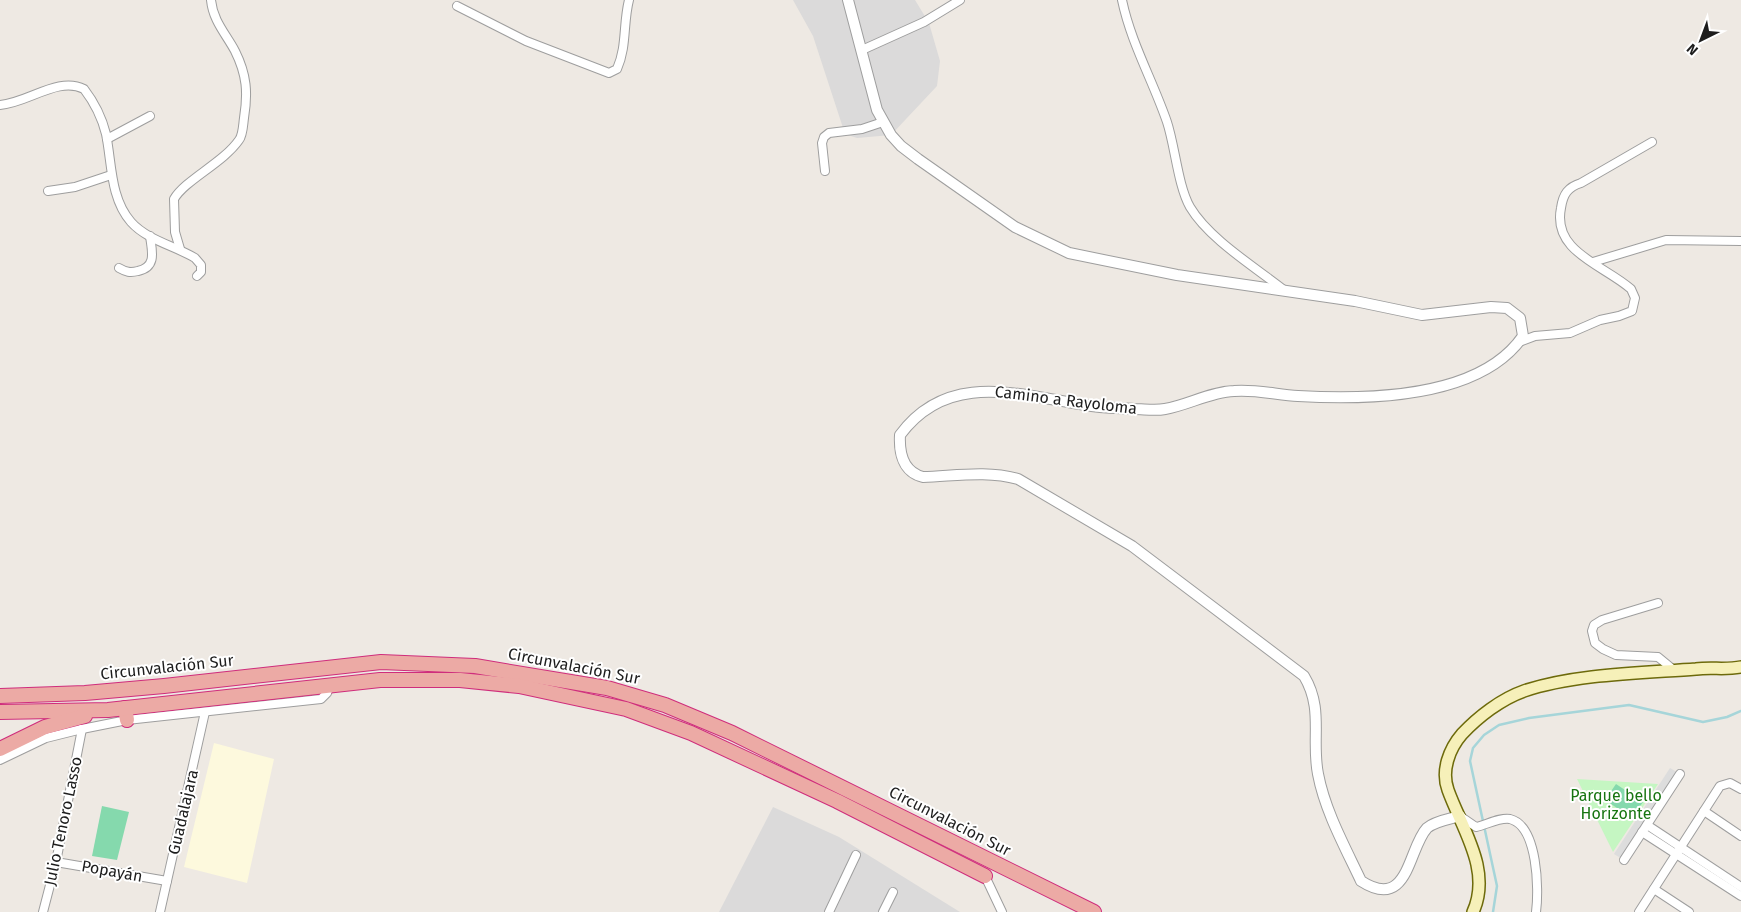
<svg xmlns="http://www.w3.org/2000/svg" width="1741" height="912" font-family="'Fira Sans',sans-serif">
  <rect width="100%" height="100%" fill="#eee9e3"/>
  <!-- residential -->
  <g fill="#dbdada">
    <path d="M793,0H915L929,23L940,61L937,86L891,135L857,138L845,134L813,36Z"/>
    <path d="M773,807L839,837L960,912H719Z"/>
  </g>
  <!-- education -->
  <path fill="#fdf9dd" d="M214,743L274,759L247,883L184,867Z"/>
  <!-- park -->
  <path fill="#c5f6c2" d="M1577,779L1658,784L1613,852Z"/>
  <!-- pitch -->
  <g fill="#85d9ad">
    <path d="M1616,784L1643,802L1632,818L1605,800Z"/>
    <path d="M102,806L129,812L117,860L92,856Z"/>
  </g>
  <!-- parking -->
  <path fill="#ddd" d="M1670,768L1680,774L1624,860L1614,854Z"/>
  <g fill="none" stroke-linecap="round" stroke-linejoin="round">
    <!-- stream -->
    <path stroke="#a6d5d9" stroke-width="2.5" d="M1493,912L1497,886L1470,761L1473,748L1484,735L1499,725L1529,718L1629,705L1703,722L1727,717L1741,711"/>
    <defs>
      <g id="minor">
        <path d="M1122,0C1131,43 1153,81 1167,122C1175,146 1178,186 1190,207C1209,239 1255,267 1284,290"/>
        <path d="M457,6L526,41L609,73L617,69C627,47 623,23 629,0"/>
        <path d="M862,50L924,22L960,0"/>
        <path d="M0,105C28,103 58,76 84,89C94,102 102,118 106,134C112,163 110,198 131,222C147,240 175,246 195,258L201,265V272L197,276"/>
        <path d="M107,139L150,116"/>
        <path d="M825,171L822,143L824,137L829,133L862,129L883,122"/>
        <path d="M48,191L75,187L111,175"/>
        <path d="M180,249L175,232L174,199C185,180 223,163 239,140C243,135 243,125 244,118C248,93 247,75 235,51C226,34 213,21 211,0"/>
        <path d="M1593,262L1666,240L1741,241"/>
        <path d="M119,268C126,272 130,273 138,271C157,267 152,251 150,236"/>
        <path d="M1519,342L1535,336L1570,333L1600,320L1619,316L1632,311L1635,298L1631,289C1604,265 1552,252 1561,208C1563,194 1568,187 1581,183L1652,142"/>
        <path d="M1658,603L1602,620L1594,625L1592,631L1595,643L1603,649L1616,655L1658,657L1675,671"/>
        <path d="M0,760L46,738L82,729L127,720L321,699L327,693L330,685"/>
        <path d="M1704,811L1741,836"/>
        <path d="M1460,816L1476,827C1486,825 1500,817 1510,819C1538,826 1539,890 1536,912"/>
        <path d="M1647,825L1741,887"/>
        <path d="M1642,832L1741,896"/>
        <path d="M1624,860L1680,774"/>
        <path d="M56,862L167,881"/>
        <path d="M985,876L1002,912"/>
        <path d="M1654,889L1689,912"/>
        <path d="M43,912L56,862L82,729"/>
        <path d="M160,912L205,712"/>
        <path d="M829,912L856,855"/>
        <path d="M883,912L893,892"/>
        <path d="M1639,912L1720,786L1730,783L1741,789"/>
      </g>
      <path id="tertiary" d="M848,0L877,110L891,135L901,146L918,159L1015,227L1069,253L1177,275L1355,301L1422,315L1491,307L1507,308L1520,318L1523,336C1480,399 1368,400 1298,396C1278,395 1255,389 1234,391C1210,392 1188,405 1165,409C1155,411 1144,409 1134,409C1118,408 1101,408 1085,405C1019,395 948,370 900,435C899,453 903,472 923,477C955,476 987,470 1018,479L1132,546L1304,676C1324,709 1311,739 1318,774C1325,811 1345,847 1361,881C1409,912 1408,848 1427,828C1435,821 1450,819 1460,816"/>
      <path id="secondary" d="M1473,912C1492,870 1462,829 1448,790C1441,771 1449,749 1462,734C1478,717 1501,699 1524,691C1574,674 1642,673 1696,669C1711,667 1726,670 1741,667"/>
      <g id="trunk">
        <path d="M0,696L85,693L164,686L381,662L475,666L607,688L665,705L732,733L1094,912"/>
        <path d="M125,708L127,720"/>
        <path d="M0,712L108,710L380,680H460L519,686L626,709L691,733L837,801L985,876"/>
        <path d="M0,749L45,727L85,716"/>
      </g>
    </defs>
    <!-- minor casing -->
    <use href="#minor" stroke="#9e9e9e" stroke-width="10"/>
    <!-- tertiary casing -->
    <use href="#tertiary" stroke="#9e9e9e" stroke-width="12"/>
    <!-- secondary casing -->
    <use href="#secondary" stroke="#6d6a0b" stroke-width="14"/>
    <!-- trunk casing -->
    <use href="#trunk" stroke="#cf2d7c" stroke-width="16"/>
    <!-- minor -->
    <use href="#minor" stroke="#fff" stroke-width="8"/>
    <!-- tertiary -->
    <use href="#tertiary" stroke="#fff" stroke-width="10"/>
    <!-- secondary -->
    <use href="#secondary" stroke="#f6f0b9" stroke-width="11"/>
    <!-- trunk -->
    <use href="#trunk" stroke="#ecaaa5" stroke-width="14"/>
  </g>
  <g text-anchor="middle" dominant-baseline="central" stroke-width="4" stroke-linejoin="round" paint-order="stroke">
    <!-- street labels -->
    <g font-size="16" fill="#1d1d1d" stroke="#fff">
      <text transform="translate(1066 400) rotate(7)">Camino a Rayoloma</text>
      <text transform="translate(574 666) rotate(11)">Circunvalación Sur</text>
      <text transform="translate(167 667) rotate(-6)">Circunvalación Sur</text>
      <text transform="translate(183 812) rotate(-77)">Guadalajara</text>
      <text transform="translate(63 821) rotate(-78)">Julio Tenoro Lasso</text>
      <text transform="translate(950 821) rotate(27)">Circunvalación Sur</text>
      <text transform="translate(112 871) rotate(10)">Popayán</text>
    </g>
    <!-- park labels -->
    <g font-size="16" fill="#177511" stroke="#fff">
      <text x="1616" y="795">Parque bello<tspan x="1616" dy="18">Horizonte</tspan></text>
    </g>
  </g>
  <!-- north arrow -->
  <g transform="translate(1701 40) rotate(222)" stroke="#ffffff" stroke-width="4" paint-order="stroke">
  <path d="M0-4L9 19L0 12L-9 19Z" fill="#1d1d1d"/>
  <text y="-8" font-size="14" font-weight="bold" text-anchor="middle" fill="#1d1d1d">N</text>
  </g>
</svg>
